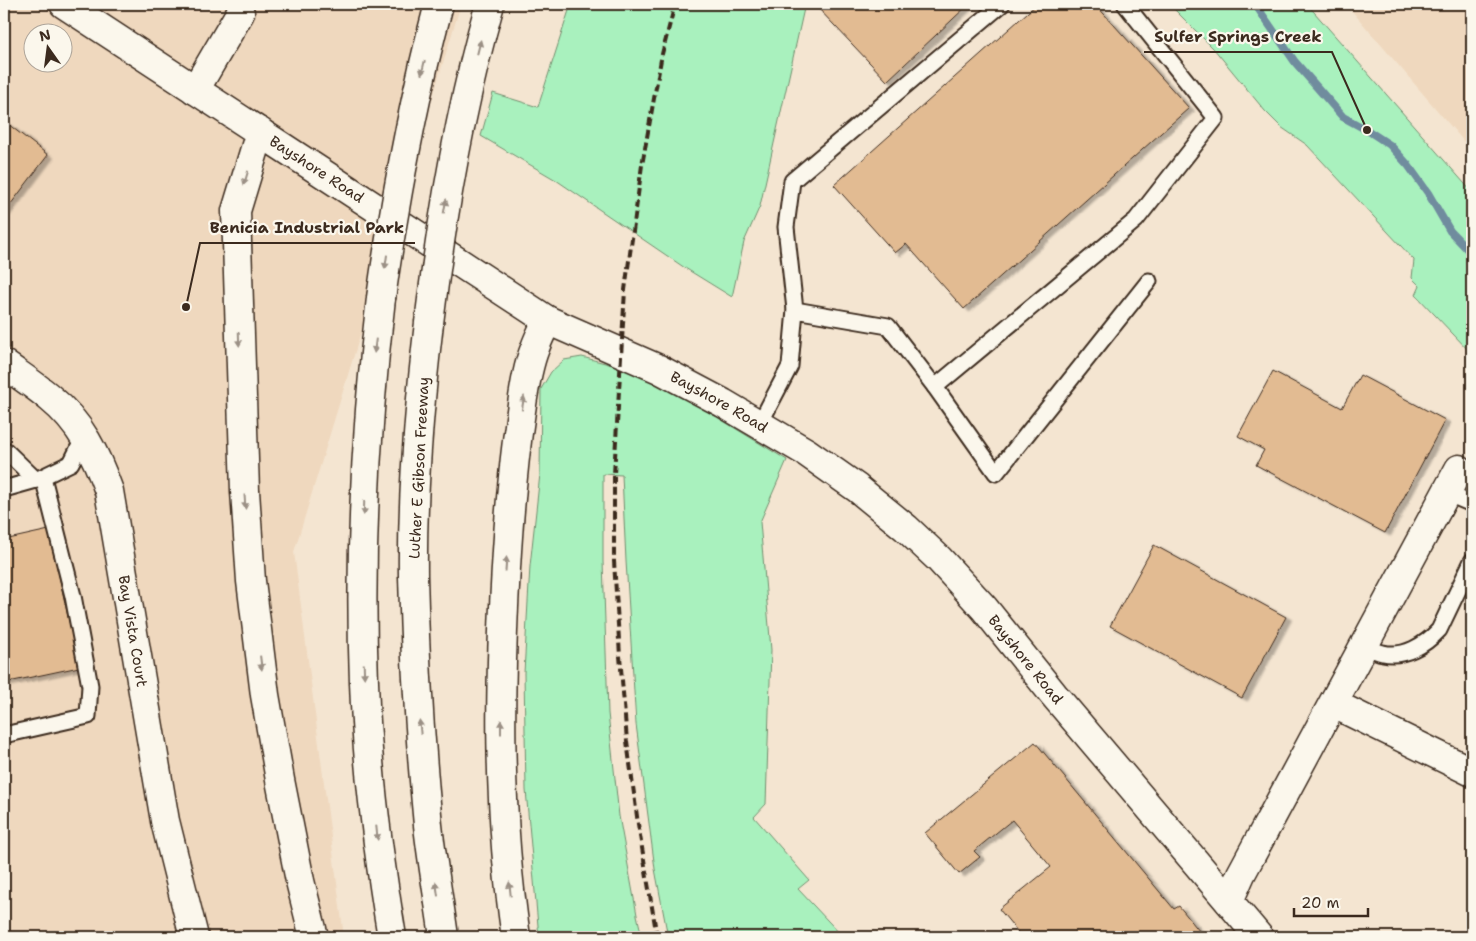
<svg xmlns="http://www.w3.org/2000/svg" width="1476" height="941" font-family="'Shantell Sans',sans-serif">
  <defs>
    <filter id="shadow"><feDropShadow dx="5.5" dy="3" stdDeviation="1" flood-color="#0004"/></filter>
  </defs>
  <rect width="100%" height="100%" fill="#f4e5d1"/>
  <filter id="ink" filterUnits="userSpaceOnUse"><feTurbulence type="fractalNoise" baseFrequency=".02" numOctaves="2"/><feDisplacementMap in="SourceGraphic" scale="10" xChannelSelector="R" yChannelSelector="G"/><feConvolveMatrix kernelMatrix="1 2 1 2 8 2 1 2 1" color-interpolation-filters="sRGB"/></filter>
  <g filter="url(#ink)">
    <!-- built -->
    <g fill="#efd8be" fill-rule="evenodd">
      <path d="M4,4H461L294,552L344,937H4ZM32,32H62V62H32Z"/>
      <path d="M1346,4H1472V151Z"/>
    </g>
    <!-- green -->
    <g fill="#a9f1be" stroke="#728e6e">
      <path d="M571,4H805L760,206L744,242L732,297L685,268L556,180L481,136L493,93L538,107Z"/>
      <path d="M1169,4H1307L1472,192V354L1416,295L1420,286L1412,278L1414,260L1307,145L1281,127L1265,111L1214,49Z"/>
      <path d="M582,357L628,369L658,381L787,460L760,522L771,650L766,804L754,817L809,880L798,889L843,937H668L655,869L636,724L626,561L622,475L603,474V561L608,713L619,816L637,915L642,937H539L526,790L524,673L530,566L540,474L541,389L551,372L564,360Z"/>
    </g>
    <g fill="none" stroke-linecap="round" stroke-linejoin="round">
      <!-- stream -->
      <path stroke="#708c9e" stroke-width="8" d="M1255,4L1295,62L1343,117L1367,130L1390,145L1408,165L1428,193L1450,231L1472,254"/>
    </g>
    <!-- building -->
    <g fill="#e2bb92" stroke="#3b2a1e" filter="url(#shadow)">
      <path d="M819,4H969L887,81L817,7Z"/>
      <path d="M1037,4H1095L1189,108L964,309L906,244L895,253L834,185Z"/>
      <path d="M4,121L48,155L4,213Z"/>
      <path d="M1273,371L1342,408L1360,375L1445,420L1385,533L1256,465L1264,450L1238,436Z"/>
      <path d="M49,530L79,667L4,683V540Z"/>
      <path d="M1154,545L1286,617L1242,698L1110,626Z"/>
      <path d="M1035,742L1174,909L1179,906L1204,937H1022L999,909L1051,867L1012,820L974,851L980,857L959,874L925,833Z"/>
    </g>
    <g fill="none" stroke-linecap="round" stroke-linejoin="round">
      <defs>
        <g id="lane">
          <path d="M1125,4L1216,118L1136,220L935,387L996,473L1149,281"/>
          <path d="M795,310L888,326L935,387"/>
          <path d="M759,425L790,366L795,310L786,227L792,181L1002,4"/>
          <path d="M4,449L36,480"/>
          <path d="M4,489L36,480L71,463L84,437"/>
          <path d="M1446,493L1472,504"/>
          <path d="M1365,646C1371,649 1377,652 1383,653C1404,658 1425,645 1439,630L1472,561"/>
          <path d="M4,735L88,716L90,686L73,596L43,477"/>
        </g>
        <g id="street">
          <path d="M195,90L240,13"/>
          <path id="s1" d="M4,364C19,375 36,386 50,398C81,423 96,455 109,491L165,821L194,937"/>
          <path d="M1334,704L1472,772"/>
          <path d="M1229,901L1241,874L1459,469"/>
        </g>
        <g id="secondary">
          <path id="s2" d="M64,4L547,320L659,369L723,403L806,452L857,488L906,528L939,559L984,608L1054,695L1259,937"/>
        </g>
        <g id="highway">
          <path d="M260,132L236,211L245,491L251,581L265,695L280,780L300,881L314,937"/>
          <path d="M381,298C366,425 359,554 364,682C367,768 378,853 392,937"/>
          <path d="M429,323C419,407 412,492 413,576C415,659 420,742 428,825C432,862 439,900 444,937"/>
          <path d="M516,937C497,809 499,680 507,551C510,504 514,458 521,411C524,391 527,368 535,348C538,339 543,330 547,320"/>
        </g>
      </defs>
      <!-- lane casing -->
      <use href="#lane" stroke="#3b2a1e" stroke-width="19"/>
      <!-- street casing -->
      <use href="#street" stroke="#3b2a1e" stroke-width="31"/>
      <!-- secondary casing -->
      <use href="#secondary" stroke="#3b2a1e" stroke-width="31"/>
      <!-- highway casing -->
      <use href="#highway" stroke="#3b2a1e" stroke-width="31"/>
      <!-- lane -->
      <use href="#lane" stroke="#fbf7ec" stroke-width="15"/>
      <!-- street -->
      <use href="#street" stroke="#fbf7ec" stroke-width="28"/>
      <!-- secondary -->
      <use href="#secondary" stroke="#fbf7ec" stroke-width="28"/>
      <!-- highway -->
      <use href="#highway" stroke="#fbf7ec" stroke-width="28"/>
      <!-- rail -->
      <path stroke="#3b2a1e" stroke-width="4" stroke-dasharray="8 4" stroke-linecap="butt" d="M657,937L638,824L627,741L620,656L614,561V474L625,290L642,165L662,54L675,4"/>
      <defs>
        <g id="highway-bridge">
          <path d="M381,298C395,199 413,101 439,4"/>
          <path d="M429,323C442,215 460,108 490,4"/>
        </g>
      </defs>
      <!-- highway-bridge casing -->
      <use href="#highway-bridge" stroke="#3b2a1e" stroke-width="31" stroke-linecap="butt"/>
      <!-- highway-bridge -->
      <use href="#highway-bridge" stroke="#fbf7ec" stroke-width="28"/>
    </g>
    <!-- one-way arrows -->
    <defs><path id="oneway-solid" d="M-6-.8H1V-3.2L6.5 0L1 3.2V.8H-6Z" transform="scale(1.25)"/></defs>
    <g fill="#9b9085">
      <use href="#oneway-solid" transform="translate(479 47) rotate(-76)"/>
      <use href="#oneway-solid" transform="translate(423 68) rotate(103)"/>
      <use href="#oneway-solid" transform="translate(246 178) rotate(107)"/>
      <use href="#oneway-solid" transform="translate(445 206) rotate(-80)"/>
      <use href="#oneway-solid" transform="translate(386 262) rotate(98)"/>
      <use href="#oneway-solid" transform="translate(239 339) rotate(88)"/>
      <use href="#oneway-solid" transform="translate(375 346) rotate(97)"/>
      <use href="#oneway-solid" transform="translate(523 403) rotate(-81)"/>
      <use href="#oneway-solid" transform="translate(245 502) rotate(86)"/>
      <use href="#oneway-solid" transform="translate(364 508) rotate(92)"/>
      <use href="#oneway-solid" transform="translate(506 564) rotate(-86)"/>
      <use href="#oneway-solid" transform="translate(261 663) rotate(83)"/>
      <use href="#oneway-solid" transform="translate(364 671) rotate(88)"/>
      <use href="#oneway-solid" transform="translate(420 727) rotate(-95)"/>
      <use href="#oneway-solid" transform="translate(501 727) rotate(-90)"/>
      <use href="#oneway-solid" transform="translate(377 833) rotate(84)"/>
      <use href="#oneway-solid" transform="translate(437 889) rotate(-98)"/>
      <use href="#oneway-solid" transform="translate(510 889) rotate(-96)"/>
    </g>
  </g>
  <g text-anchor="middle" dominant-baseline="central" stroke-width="4.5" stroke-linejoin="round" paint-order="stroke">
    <!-- street labels -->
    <g font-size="15" fill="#3b2a1e" stroke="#fbf7ec">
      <text stroke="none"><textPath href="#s2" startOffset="302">Bayshore Road</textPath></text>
      <text stroke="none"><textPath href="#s2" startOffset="768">Bayshore Road</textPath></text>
      <text transform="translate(419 468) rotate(-87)">Luther E Gibson Freeway</text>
      <text stroke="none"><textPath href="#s1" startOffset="311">Bay Vista Court</textPath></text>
      <text stroke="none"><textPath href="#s2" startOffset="1172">Bayshore Road</textPath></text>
    </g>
  </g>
  <!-- callouts -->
  <path fill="none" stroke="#3b2a1e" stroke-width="2" d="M1367 130L1332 52H1144M186 307L200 243H415"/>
  <g fill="#3b2a1e" stroke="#fbf7ec" stroke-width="2">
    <circle cx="1367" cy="130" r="5"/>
    <circle cx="186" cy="307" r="5"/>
  </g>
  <g font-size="16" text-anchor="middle" font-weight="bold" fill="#3b2a1e" stroke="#fbf7ec" stroke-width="4.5" stroke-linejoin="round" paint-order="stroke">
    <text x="1238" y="42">Sulfer Springs Creek</text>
    <text x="307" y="233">Benicia Industrial Park</text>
  </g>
  <!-- margin -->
  <rect width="1476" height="941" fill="none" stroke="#fbf7ec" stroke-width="20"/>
  <rect x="10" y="10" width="1456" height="921" fill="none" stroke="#3b2a1e" stroke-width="2" filter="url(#ink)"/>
  <!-- north arrow -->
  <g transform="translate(48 48) rotate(346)"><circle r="24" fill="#fbf7ec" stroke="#aea59a"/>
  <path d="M0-4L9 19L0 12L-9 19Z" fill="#3b2a1e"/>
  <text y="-8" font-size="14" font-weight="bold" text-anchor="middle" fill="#3b2a1e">N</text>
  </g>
  <!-- scale -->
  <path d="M1294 908v8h74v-8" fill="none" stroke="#3b2a1e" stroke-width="2.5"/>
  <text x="1301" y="908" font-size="15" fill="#3b2a1e" stroke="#fbf7ec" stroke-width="4" paint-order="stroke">20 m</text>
</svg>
